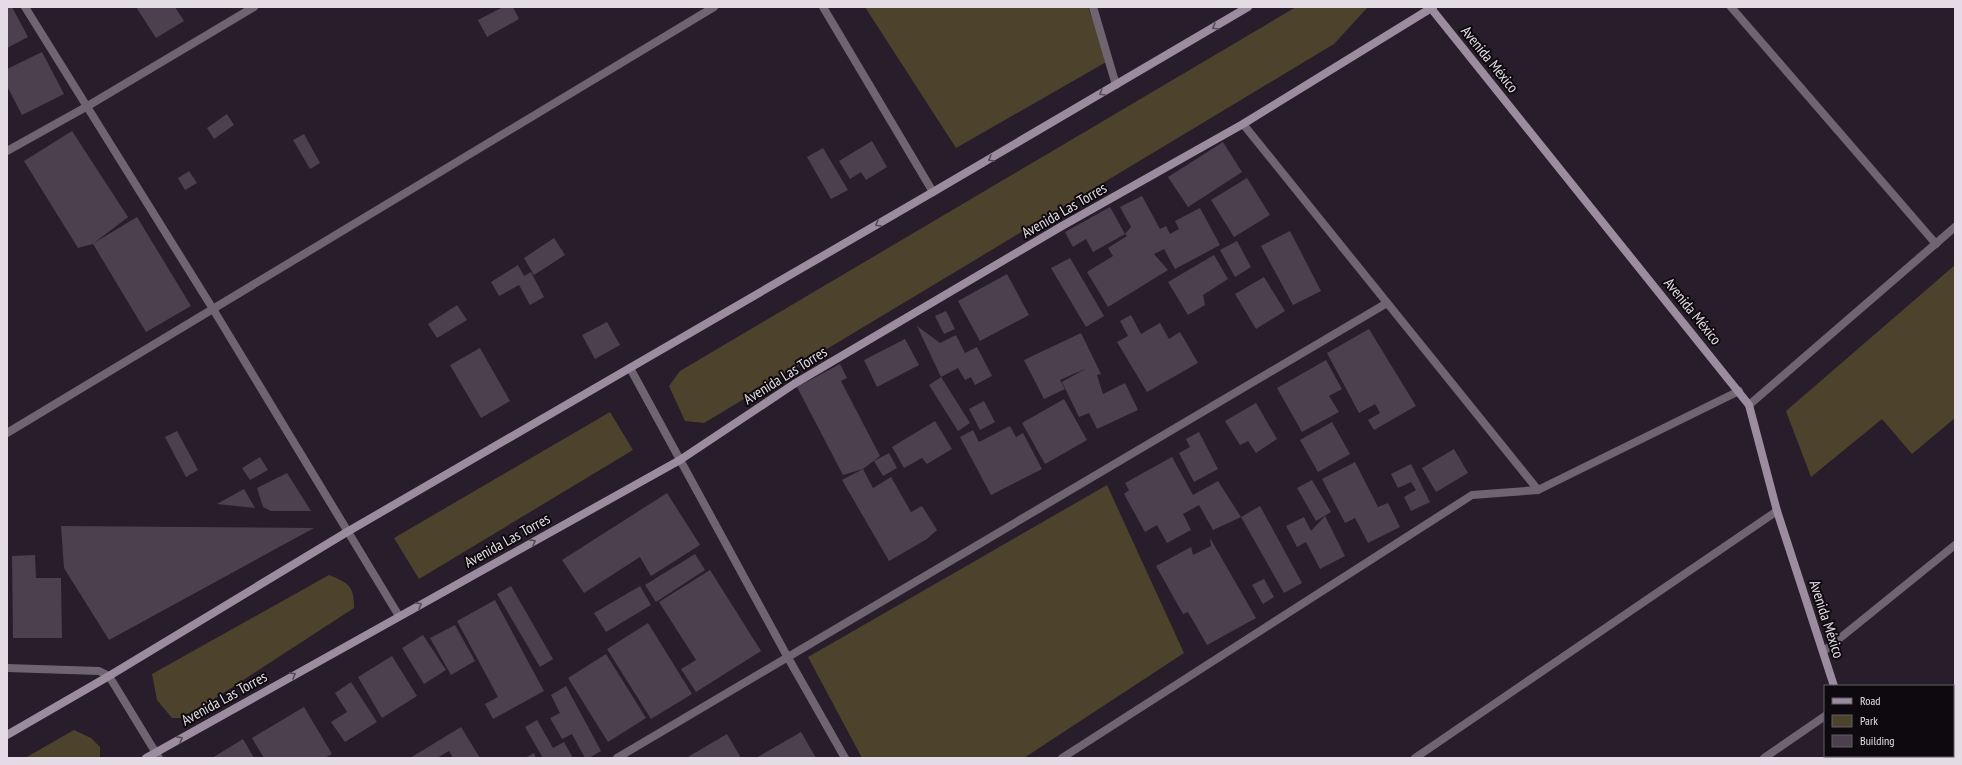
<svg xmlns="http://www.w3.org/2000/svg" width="1962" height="765" font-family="'PT Sans Narrow',sans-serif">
  <rect width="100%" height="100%" fill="#281d2a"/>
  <!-- green -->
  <g fill="#4d422c">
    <path d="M865,7H1088L1108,61L956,148Z"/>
    <path d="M1296,7H1368L1334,44L704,423L685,421L669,386L680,371Z"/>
    <path d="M1955,265V418L1912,454L1882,419L1811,477L1786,411Z"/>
    <path d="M610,412L633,450L419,579L394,538Z"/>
    <path d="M1107,485L1184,653L1024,758H862L808,657Z"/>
    <path d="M329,575C349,583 354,586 354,608L185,718H172L157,700L152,674Z"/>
    <path d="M74,730L91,738L100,747V758H25Z"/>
  </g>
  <!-- building -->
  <g fill="#4c404e">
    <path d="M7,7H12L28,37L7,48Z"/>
    <path d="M136,7H175L184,21L156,38Z"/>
    <path d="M503,7H513L519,19L487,37L478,20Z"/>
    <path d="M42,52L64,94L22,115L7,86V69Z"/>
    <path d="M227,114L234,125L214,139L207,128Z"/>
    <path d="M72,131L128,217L94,243L137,217L191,306L146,332L93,244L78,248L24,161Z"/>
    <path d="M304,134L320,163L310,169L293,140Z"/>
    <path d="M872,141L887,167L866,180L861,172L850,179L839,161Z"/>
    <path d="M1223,142L1242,172L1188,207L1168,177Z"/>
    <path d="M823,148L848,190L831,199L807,157Z"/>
    <path d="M189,171L197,183L185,190L178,178Z"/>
    <path d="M1247,178L1270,215L1234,237L1211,200Z"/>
    <path d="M1142,196L1160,229L1166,226L1170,234L1179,229L1175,221L1200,208L1220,245L1175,269L1164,249L1154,254L1168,270L1108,307L1087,272L1113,256L1108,248L1127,236L1125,234L1093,252L1086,239L1073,247L1065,232L1110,207L1125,234L1131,227L1120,207Z"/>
    <path d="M1290,231L1321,291L1293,305L1261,246Z"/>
    <path d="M554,238L565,255L534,275L524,258Z"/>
    <path d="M1237,241L1251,267L1235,277L1220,250Z"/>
    <path d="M1214,255L1228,279L1203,295L1205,305L1188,315L1168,282Z"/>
    <path d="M1070,258L1104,316L1086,327L1051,268Z"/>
    <path d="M518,265L524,276L531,272L544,297L530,305L519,285L499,296L491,282Z"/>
    <path d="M1007,274L1029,315L980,341L958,301Z"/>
    <path d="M1264,277L1285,311L1256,329L1235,294Z"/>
    <path d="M457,305L467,320L437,338L428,324Z"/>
    <path d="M946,311L955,329L944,334L935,316Z"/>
    <path d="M1131,315L1141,334L1160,323L1169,339L1180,332L1198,363L1147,392L1117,342L1128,336L1120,321Z"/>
    <path d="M607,322L620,345L595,359L582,335Z"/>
    <path d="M917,326L940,343L956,335L965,353L977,347L992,376L975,385L971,377L965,380L958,368L941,377L970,423L958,431L929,385L941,377Z"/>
    <path d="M1369,329L1416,406L1374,430L1368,420L1380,413L1375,404L1359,413L1327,353Z"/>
    <path d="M1081,333L1101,374L1097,375L1103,394L1125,383L1138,410L1097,429L1089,413L1079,417L1062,382L1087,368L1060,380L1065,389L1044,399L1024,360Z"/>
    <path d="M905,339L919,365L877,387L864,360Z"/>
    <path d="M480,348L510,401L481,418L450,365Z"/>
    <path d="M1326,360L1342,389L1329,396L1339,412L1302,432L1277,388Z"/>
    <path d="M840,364L847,378L841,381L880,456L863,469L873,488L891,477L911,512L922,506L937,530L927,539L889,561L842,480L863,469L843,475L797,387Z"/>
    <path d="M1064,399L1087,440L1045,464L1022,423Z"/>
    <path d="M984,401L995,422L980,430L969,409Z"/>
    <path d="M1256,403L1277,439L1256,453L1248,441L1240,445L1225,421Z"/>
    <path d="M935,421L952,449L927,464L922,458L904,468L892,447Z"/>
    <path d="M1332,422L1350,454L1318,472L1300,440Z"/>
    <path d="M1010,426L1016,437L1023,433L1042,469L991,495L960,437L973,430L979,442Z"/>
    <path d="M177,431L198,470L186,477L165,437Z"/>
    <path d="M1199,432L1218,469L1194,482L1179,453L1190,447L1186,439Z"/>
    <path d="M1454,449L1468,473L1436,492L1422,468Z"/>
    <path d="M889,453L897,468L883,476L874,461Z"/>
    <path d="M260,457L268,470L250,480L242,468Z"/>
    <path d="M1172,457L1193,495L1218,481L1241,517L1213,530L1199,505L1183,514L1191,530L1167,543L1157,525L1145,532L1124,494L1129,490L1125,483Z"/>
    <path d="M1355,462L1378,507L1388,503L1400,527L1368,543L1355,518L1345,523L1322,479Z"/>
    <path d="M1411,464L1430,502L1411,511L1404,497L1416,490L1411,482L1398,488L1391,474Z"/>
    <path d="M287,473L311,511H271L263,507L257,488Z"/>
    <path d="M1312,480L1331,512L1316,521L1297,488Z"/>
    <path d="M244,489L255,508L217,504Z"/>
    <path d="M667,493L700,545L651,576L640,557L584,593L562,560Z"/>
    <path d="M1260,506L1302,583L1284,593L1241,517Z"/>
    <path d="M1325,516L1345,556L1320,569L1306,542L1297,547L1286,526L1304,517L1311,531Z"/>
    <path d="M61,526L314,528L109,640L64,568Z"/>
    <path d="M1210,538L1256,618L1207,645L1188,612L1183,614L1156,566L1191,547L1193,555L1211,546Z"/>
    <path d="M695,554L705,570L656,602L645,585Z"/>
    <path d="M35,555L36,578H61L62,638H13L12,556Z"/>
    <path d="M710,570L761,651L696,692L681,669L696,660L659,602Z"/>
    <path d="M1264,579L1274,597L1263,604L1252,585Z"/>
    <path d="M511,586L553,659L540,667L497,594Z"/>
    <path d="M640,586L651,605L606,632L594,613Z"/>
    <path d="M495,600L544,691L493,719L485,704L498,697L457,621Z"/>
    <path d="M648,623L692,694L651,719L607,649Z"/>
    <path d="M455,625L475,661L451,675L430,638Z"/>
    <path d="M423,635L446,670L424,684L402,648Z"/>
    <path d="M606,654L646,718L608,742L568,678Z"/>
    <path d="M392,656L417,696L382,718L358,677Z"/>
    <path d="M351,682L377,722L345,742L331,722L347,712L335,693Z"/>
    <path d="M566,686L601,751L589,758H585L572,734L562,739L550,718L560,713L551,695Z"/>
    <path d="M304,707L332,754L325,758H264L252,738Z"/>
    <path d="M537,720L553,748L564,742L573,758H543L525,727Z"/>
    <path d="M461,727L480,758H453L449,751L437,758H410Z"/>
    <path d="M801,732L816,758H756Z"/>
    <path d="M727,734L741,758H686Z"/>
    <path d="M243,739L254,758H212Z"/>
    <path d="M534,753L536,758H525Z"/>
  </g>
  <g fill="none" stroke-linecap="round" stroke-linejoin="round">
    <!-- street -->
    <g stroke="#6f6571" stroke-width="8">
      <path d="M25,7L213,309L399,616"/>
      <path d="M823,7L933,192"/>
      <path d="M1093,7L1116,85"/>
      <path d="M1731,7L1936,244"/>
      <path d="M1243,124L1538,490"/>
      <path d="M7,151L86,107L254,7"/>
      <path d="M630,368L787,656L845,758"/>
      <path d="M1749,405L1955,227"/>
      <path d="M7,433L714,7"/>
      <path d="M1824,651L1955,545"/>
      <path d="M7,668L99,671L109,676L159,758"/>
      <path d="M617,758L1387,303"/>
      <path d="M1062,758L1472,495L1538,490L1739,391"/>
      <path d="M1415,758L1777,511"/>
      <path d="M1764,758L1825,716"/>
    </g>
    <!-- secondary -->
    <g stroke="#9c8c9f" stroke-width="8">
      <path d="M1430,7L1749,405L1777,511L1834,686"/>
      <path d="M7,735L109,676L347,532L933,192L1248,7"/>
      <path d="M1859,756V758"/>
      <path d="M146,758L680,460L794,384L1062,226L1243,124L1433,7"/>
    </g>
  </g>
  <!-- one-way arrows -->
  <defs><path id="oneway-chevron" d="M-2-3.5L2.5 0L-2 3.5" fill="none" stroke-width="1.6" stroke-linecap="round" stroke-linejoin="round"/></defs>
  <g stroke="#554a57">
    <use href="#oneway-chevron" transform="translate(1215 27) rotate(150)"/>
    <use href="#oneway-chevron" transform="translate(1102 93) rotate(149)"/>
    <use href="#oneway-chevron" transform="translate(991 159) rotate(149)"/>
    <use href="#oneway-chevron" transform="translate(878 224) rotate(150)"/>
    <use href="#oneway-chevron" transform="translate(533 542) rotate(-29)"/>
    <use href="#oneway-chevron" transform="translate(419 605) rotate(-29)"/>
    <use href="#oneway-chevron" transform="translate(293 675) rotate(-29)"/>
    <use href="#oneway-chevron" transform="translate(180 739) rotate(-29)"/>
  </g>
  <g text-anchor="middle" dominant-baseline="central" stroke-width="4" stroke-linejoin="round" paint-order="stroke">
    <!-- street labels -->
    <g font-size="15" fill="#e3dce4" stroke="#0e090f">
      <text transform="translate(1490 59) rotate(51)">Avenida México</text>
      <text transform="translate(1064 210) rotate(-30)">Avenida Las Torres</text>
      <text transform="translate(1693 311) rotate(51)">Avenida México</text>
      <text transform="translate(785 375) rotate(-32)">Avenida Las Torres</text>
      <text transform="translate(507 540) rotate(-29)">Avenida Las Torres</text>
      <text transform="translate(1827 619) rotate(72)">Avenida México</text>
      <text transform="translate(224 698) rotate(-29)">Avenida Las Torres</text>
    </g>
  </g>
  <!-- border -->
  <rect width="1962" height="765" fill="none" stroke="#e3dce4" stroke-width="16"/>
  <!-- legend -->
  <rect x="1824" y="685" width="130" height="72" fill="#0e090f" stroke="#635d64"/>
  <rect x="1832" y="698" width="20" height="6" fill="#9c8c9f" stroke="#635d64"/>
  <text x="1860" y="705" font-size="12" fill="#e3dce4">Road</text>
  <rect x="1832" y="715" width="20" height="12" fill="#4d422c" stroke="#635d64"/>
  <text x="1860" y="725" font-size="12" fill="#e3dce4">Park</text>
  <rect x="1832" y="735" width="20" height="12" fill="#4c404e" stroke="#635d64"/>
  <text x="1860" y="745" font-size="12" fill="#e3dce4">Building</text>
</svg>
